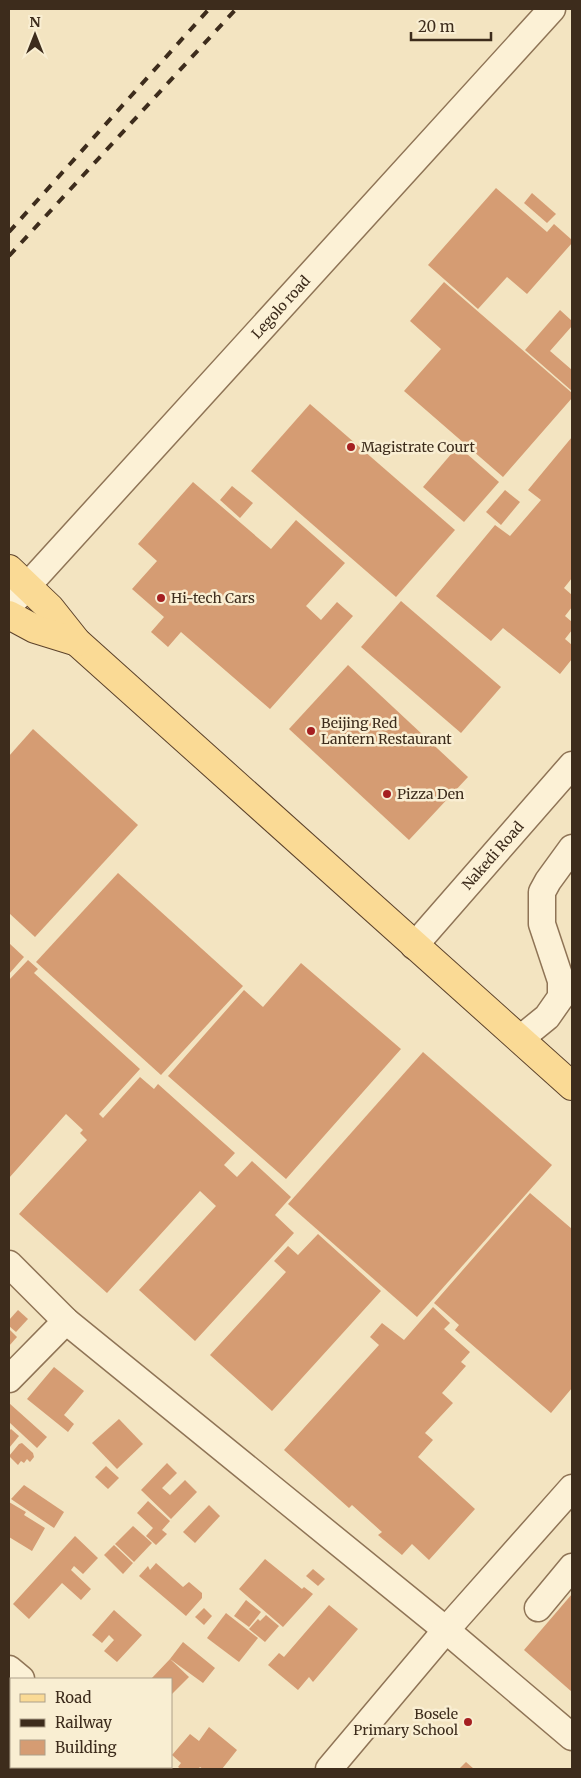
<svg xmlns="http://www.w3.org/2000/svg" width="581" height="1778" font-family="Merriweather,serif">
  <rect width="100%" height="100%" fill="#f3e4c1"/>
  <!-- building -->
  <g fill="#d59c73">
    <path d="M496,188L547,232L554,224L572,240V243L527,294L507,277L478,309L428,265Z"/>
    <path d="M532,193L556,214L547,223L524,203Z"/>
    <path d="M444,282L572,393V398L503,477L404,391L441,349L410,321Z"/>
    <path d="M560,310L572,321V326L550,351L572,370V391L525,350Z"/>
    <path d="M310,404L455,530L396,597L251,471Z"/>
    <path d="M572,437V578L564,588L572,595V607L565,616L572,622V630L565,639L572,645V659L560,674L503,628L491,641L436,596L495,525L510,536L541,500L528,490Z"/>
    <path d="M458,446L499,482L464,522L423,487Z"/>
    <path d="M193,482L271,549L296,520L345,563L306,606L321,620L337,602L353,616L270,709L181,632L168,647L151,632L164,617L132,589L157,561L138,544Z"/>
    <path d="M232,486L253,503L240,518L220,500Z"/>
    <path d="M505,490L520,502L501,525L486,512Z"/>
    <path d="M401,601L501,687L461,733L361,647Z"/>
    <path d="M348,665L468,777L409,840L289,729Z"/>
    <path d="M33,729L138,825L35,937L9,913V756Z"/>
    <path d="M118,873L243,986L161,1075L36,962Z"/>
    <path d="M9,943L24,957L9,974Z"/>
    <path d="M28,960L38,969L34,973L140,1069L99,1114L103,1118L140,1077L154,1089L158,1084L235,1153L224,1165L237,1177L252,1161L291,1197L275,1215L294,1233L195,1341L139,1290L216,1206L200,1191L107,1293L19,1214L87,1140L80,1133L83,1130L66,1114L9,1178V980Z"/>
    <path d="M301,963L401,1049L286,1179L168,1076L244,990L263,1007Z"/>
    <path d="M423,1052L552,1165L417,1317L288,1204Z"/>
    <path d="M530,1193L572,1229V1388L551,1413L455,1330L459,1325L434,1303Z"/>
    <path d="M318,1234L381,1291L272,1411L210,1355L286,1272L274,1261L288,1246L298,1255Z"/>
    <path d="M433,1307L450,1323L444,1329L470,1352L461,1362L466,1366L442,1393L453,1403L425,1433L433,1440L418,1457L475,1509L429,1560L412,1544L402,1555L378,1535L382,1532L352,1505L349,1508L284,1450L379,1345L370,1337L382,1323L404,1340Z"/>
    <path d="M18,1310L28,1319L16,1332L9,1326V1320Z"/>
    <path d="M9,1329L17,1337L9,1346Z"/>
    <path d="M54,1367L84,1391L64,1415L74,1424L68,1432L27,1399Z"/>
    <path d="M9,1403L47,1437L37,1448L9,1422Z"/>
    <path d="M119,1419L143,1444L117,1469L92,1443Z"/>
    <path d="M11,1429L19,1436L9,1448V1431Z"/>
    <path d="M22,1443L33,1453L34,1457L30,1462L27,1459L24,1463L21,1461L18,1465L9,1456L19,1444Z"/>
    <path d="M167,1463L177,1473L162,1488L170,1495L185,1480L197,1492L171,1519L141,1490Z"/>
    <path d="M106,1466L119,1478L108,1489L95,1477Z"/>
    <path d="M24,1485L64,1512L54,1528L11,1499Z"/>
    <path d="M148,1501L170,1521L162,1530L167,1534L156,1545L146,1536L153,1528L137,1513Z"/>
    <path d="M9,1502L26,1512L24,1515L45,1528L32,1551L9,1537Z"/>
    <path d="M209,1505L220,1516L195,1543L183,1532Z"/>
    <path d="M133,1526L152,1543L134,1562L115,1544Z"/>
    <path d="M75,1536L98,1558L83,1574L74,1566L71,1570L91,1589L81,1600L62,1583L29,1619L13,1604Z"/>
    <path d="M114,1545L133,1563L123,1574L104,1555Z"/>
    <path d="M265,1559L302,1589L304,1587L313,1594L283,1627L239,1589Z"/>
    <path d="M156,1563L183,1587L189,1582L202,1593V1598L186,1616L139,1576L148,1566L150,1570Z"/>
    <path d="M313,1569L325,1579L318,1586L306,1576Z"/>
    <path d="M572,1594V1692L524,1650Z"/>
    <path d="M246,1600L261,1612L249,1627L234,1616Z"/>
    <path d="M329,1605L358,1629L313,1682L309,1677L298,1690L268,1665L279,1653L284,1657Z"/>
    <path d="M204,1608L212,1616L204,1625L195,1617Z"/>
    <path d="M114,1610L142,1635L117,1662L104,1651L114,1640L109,1635L102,1643L92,1635Z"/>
    <path d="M226,1613L258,1638L239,1662L207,1638Z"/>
    <path d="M266,1615L279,1626L265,1642L249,1629L258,1619L260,1621Z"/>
    <path d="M183,1642L215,1668L203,1683L170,1659L189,1677L171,1695V1679H151L170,1659Z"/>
    <path d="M209,1727L237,1750L222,1769H203L200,1767L198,1769H181L178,1767L181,1763L172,1755L190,1734L199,1741Z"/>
    <path d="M11,1754V1767H46L44,1769H9V1757Z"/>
    <path d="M466,1762L474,1769H459Z"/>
  </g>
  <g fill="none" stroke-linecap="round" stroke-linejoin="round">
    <defs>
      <g id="minor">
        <path id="s1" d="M9,606L552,9"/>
        <path id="s2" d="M414,946L572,765"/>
        <path d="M520,1039L547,1017L561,997V981L542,924V892L548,881L572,848"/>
        <path d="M9,1264L66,1321L446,1630L572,1737"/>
        <path d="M9,1379L66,1321"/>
        <path d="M538,1608L572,1567"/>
        <path d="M9,1669L21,1679"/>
        <path d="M121,1767L124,1769"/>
        <path d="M329,1769L446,1630L572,1488"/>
      </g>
      <g id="major">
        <path d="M9,569L50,608L77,642L572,1086"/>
        <path d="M9,615L35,629L77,642"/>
      </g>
    </defs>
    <!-- minor casing -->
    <use href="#minor" stroke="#8f7456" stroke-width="29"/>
    <!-- major casing -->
    <use href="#major" stroke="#5c422b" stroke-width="30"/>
    <!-- minor -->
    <use href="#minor" stroke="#fcf1d6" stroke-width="26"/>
    <!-- major -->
    <use href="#major" stroke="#fada95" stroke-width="28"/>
    <!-- rail -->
    <g stroke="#3d2c1c" stroke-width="4" stroke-dasharray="9 9" stroke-linecap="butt">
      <path d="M9,232L209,9"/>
      <path d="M9,256L236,9"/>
    </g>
  </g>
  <!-- markers -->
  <g fill="#a51f21" stroke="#f9eed2" stroke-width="2">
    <circle cx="351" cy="447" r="5"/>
    <circle cx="161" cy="598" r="5"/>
    <circle cx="311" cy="731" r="5"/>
    <circle cx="387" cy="794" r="5"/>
    <circle cx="468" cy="1722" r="5"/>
  </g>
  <g text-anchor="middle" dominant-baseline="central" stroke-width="5" stroke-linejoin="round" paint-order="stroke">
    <!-- street labels -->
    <g font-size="14" fill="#3d2c1c" stroke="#f9eed2">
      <text stroke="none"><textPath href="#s1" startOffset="404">Legolo road</textPath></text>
      <text stroke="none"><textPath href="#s2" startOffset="120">Nakedi Road</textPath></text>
    </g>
    <!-- poi labels -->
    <g font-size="14" fill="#3d2c1c" stroke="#f9eed2" text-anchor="start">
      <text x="361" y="447">Magistrate Court</text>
      <text x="171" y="598">Hi-tech Cars</text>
      <text x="321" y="723">Beijing Red<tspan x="321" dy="16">Lantern Restaurant</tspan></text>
      <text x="397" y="794">Pizza Den</text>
      <text x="458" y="1714" text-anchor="end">Bosele<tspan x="458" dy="16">Primary School</tspan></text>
    </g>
  </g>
  <!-- border -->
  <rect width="581" height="1778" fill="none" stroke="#3d2c1c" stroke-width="20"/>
  <!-- legend -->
  <rect x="10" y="1678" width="162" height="90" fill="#f9eed2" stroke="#aea089"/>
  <rect x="20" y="1694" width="25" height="8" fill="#fada95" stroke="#aea089"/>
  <text x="55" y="1703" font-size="15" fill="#3d2c1c">Road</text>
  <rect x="20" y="1719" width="25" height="8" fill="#3d2c1c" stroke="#aea089"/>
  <text x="55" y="1728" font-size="15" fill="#3d2c1c">Railway</text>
  <rect x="20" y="1740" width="25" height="15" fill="#d59c73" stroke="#aea089"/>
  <text x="55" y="1753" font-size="15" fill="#3d2c1c">Building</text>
  <!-- north arrow -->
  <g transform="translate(35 35)" stroke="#f9eed2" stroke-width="4" paint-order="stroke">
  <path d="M0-4L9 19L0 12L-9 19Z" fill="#3d2c1c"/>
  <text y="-8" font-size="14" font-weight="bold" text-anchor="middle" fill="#3d2c1c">N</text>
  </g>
  <!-- scale -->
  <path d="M411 32v8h80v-8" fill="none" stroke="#3d2c1c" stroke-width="2.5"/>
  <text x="418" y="32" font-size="15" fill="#3d2c1c" stroke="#f9eed2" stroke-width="4" paint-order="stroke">20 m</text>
</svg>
